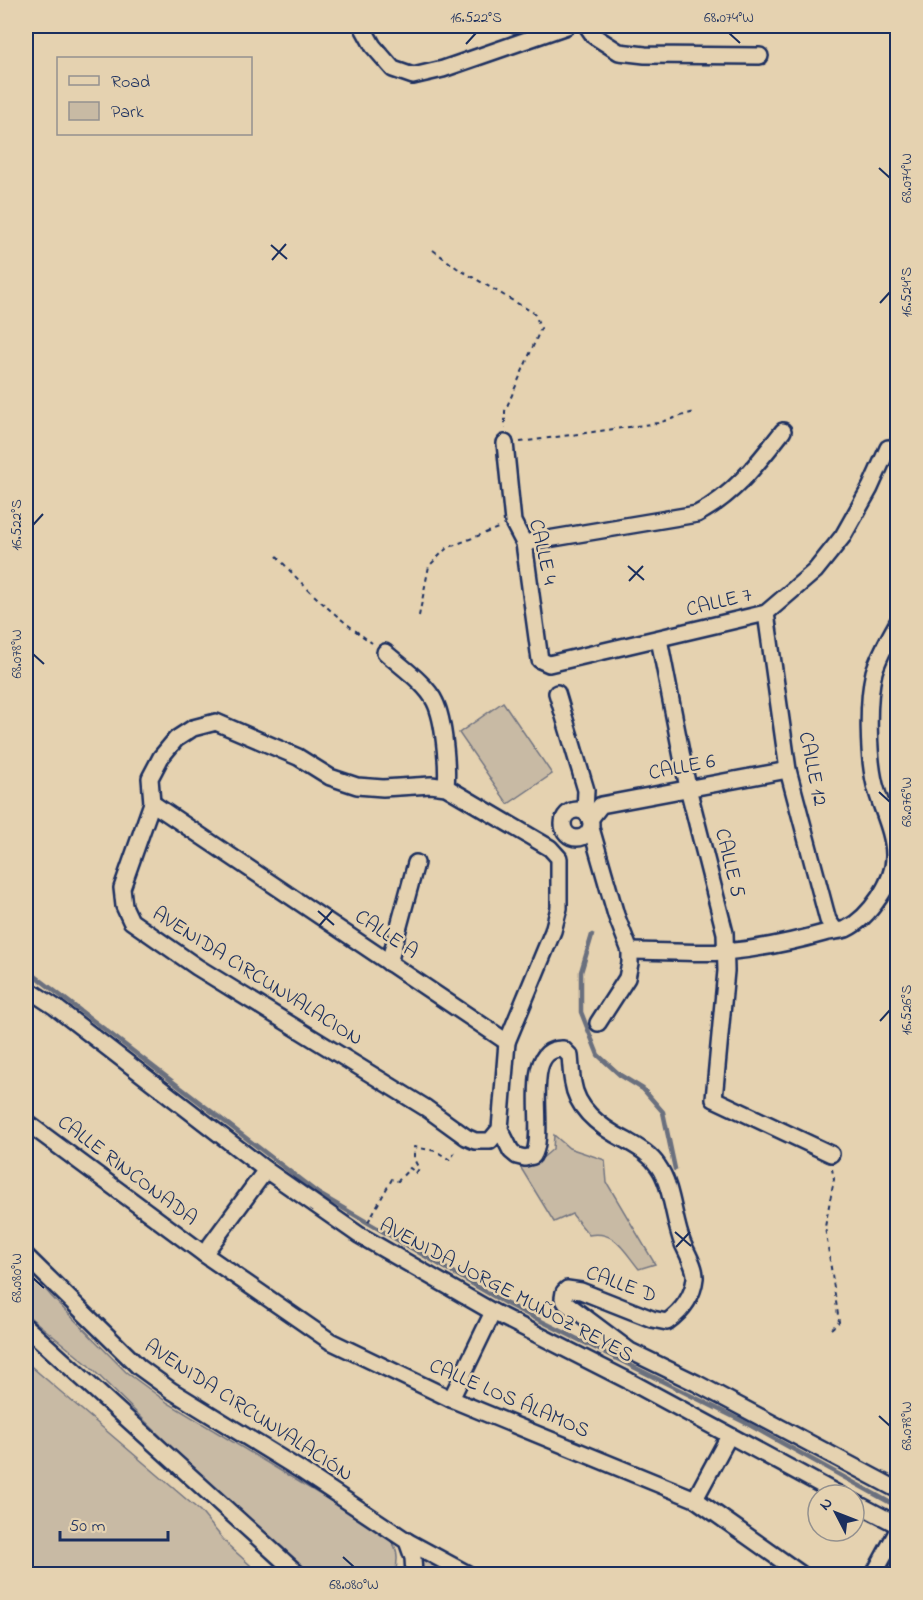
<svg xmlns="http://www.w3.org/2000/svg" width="923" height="1600" font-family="'Indie Flower',sans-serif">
  <rect width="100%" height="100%" fill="#e5d2b0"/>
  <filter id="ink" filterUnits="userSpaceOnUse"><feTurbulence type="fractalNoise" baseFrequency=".0167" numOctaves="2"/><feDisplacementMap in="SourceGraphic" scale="12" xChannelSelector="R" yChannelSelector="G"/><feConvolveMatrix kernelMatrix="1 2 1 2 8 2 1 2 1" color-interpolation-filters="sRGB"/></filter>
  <g filter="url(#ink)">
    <!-- green -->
    <g fill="#c8baa4" stroke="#727481" stroke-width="1.5">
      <path d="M503,702L552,774L508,804L459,733Z"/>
      <path d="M554,1135L569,1148L605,1160L607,1183L655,1264L639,1269C624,1251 615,1230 589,1235L572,1214L554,1222L516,1160H540L553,1149Z"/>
      <path d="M26,1266L51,1296L126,1372L168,1403L374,1527C395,1542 401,1548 395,1574H311L299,1567L264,1538L86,1363L26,1314Z"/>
      <path d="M26,1362L200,1511L228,1545L260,1574H26Z"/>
      <path d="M415,1552L448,1572L439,1574H415Z"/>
    </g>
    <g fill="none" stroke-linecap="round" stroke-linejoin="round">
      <!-- stream -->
      <g stroke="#6b6f7e" stroke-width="4.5">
        <path d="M592,935L581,972V1012L598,1055L620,1075L643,1089L663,1112L675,1169"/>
        <path d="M26,969L319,1194L507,1304L744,1422L898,1507"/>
      </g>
      <defs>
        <g id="minor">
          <path d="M362,26L373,46L393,69L413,76L443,69L567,26"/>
          <path d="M587,26L594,36L619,52L645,55L760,56"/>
          <path d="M505,443L513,522L524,543L540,660L549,664L766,613L815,571L843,536L870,488L888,448"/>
          <path d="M524,543L697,514C734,495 758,463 783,431"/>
          <path d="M766,613L788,770L825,909L828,920L835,930"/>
          <path d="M659,639L688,788L725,933L726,971L714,1099L831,1154"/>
          <path d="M385,652C399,665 427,684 435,702C444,720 448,766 446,787"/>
          <path d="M557,693L586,790L585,812"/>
          <path d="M152,803L507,1042"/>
          <circle cx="577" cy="824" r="14"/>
          <path d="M590,819L601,805L788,770"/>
          <path d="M591,828L616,915L630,951V963L627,978L598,1023"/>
          <path d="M630,951C661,951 694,954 725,952C758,949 792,942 824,933C831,931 840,931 846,929C869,918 895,881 894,855C894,832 881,808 875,785C868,756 867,701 874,672C879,655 889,638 898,622"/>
          <path d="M389,963L416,863"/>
          <path d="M26,988L55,1007L266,1170L359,1235L493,1312L629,1381L840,1495"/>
          <path d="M26,1122L204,1254L330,1341L451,1399L695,1499L801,1574"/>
          <path d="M500,1129L490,1141H475L466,1137L426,1108L197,967L131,921L124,906L122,888L152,803L150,778L161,757L176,739L193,728L216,722L298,757L330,777L357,786L383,788L431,785L446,787L550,848L559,858V908L553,931L507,1042L500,1129L511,1151L517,1156L525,1158L533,1156C548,1133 519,1047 563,1049L570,1056C571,1065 571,1074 573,1083C577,1111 603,1129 627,1141C639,1148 650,1154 658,1166C673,1187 673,1220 683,1244C687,1253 696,1268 695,1278C693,1297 682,1311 667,1322L652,1319L581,1291L567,1289L564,1292L563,1298L566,1303L630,1351L696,1383L898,1490"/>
          <path d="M204,1254L266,1170"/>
          <path d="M26,1256L139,1367L172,1391L302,1471L407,1541L413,1558L414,1574"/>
          <path d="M26,1327L298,1574"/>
          <path d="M451,1399L493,1312"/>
          <path d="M695,1499L729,1436"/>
          <path d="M854,1502L898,1525"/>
          <path d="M407,1541L468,1574"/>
          <path d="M874,1574L898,1530"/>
        </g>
      </defs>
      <!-- minor casing -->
      <use href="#minor" stroke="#1b2f5e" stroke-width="20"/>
      <!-- path -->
      <g stroke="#1b2f5e" stroke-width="2" stroke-dasharray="4.5 4.5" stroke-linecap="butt">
        <path d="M433,250L457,268L534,313L541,328L505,411V428"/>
        <path d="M520,442L658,423L694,412"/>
        <path d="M277,556C305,589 337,618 372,643"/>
        <path d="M419,616L429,566L447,548L498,528"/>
        <path d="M368,1222L392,1179L398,1181L410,1168L416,1173L419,1169L414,1159V1147L436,1151L450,1160L457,1149"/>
        <path d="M831,1329L839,1322L825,1227L834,1179L832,1169"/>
      </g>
      <!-- minor -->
      <use href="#minor" stroke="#e5d2b0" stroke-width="15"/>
    </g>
  </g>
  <!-- ticks -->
  <path fill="none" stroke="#1b2f5e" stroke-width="2" d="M729,33L740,43M466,44L476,33M879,168L890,178M271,245L287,259M272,260L286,244M880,303L890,292M33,525L43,514M628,566L644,580M629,581L643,566M33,654L44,664M879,792L890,802M318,911L334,925M319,926L333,910M880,1021L890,1010M675,1232L691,1246M676,1247L690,1232M33,1278L44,1288M879,1416L890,1426M343,1557L354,1567"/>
  <g text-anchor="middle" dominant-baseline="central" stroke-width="5" stroke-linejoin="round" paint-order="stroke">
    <!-- street labels -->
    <g font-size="21" fill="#1b2f5e" stroke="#e5d2b0">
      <text transform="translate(542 552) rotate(77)">CALLE 4</text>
      <text transform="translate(719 603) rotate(-14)">CALLE 7</text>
      <text transform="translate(682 768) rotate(-11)">CALLE 6</text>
      <text transform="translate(812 769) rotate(78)">CALLE 12</text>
      <text transform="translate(729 863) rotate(76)">CALLE 5</text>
      <text transform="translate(386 935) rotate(34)">CALLE A</text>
      <text transform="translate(257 977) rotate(32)">AVENIDA CIRCUNVALACION</text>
      <text transform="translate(127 1171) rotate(37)">CALLE RINCONADA</text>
      <text transform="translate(621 1285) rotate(20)">CALLE D</text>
      <text transform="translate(506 1291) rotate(28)">AVENIDA JORGE MUÑOZ REYES</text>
      <text transform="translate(509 1399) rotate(23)">CALLE LOS ÁLAMOS</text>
      <text transform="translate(248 1411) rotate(33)">AVENIDA CIRCUNVALACIÓN</text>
    </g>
  </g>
  <!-- margin -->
  <rect width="923" height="1600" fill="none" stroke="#e5d2b0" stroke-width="66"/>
  <!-- legend -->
  <rect x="57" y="57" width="195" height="78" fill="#e5d2b0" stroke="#94918f" stroke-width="1.5"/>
  <rect x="69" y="76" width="30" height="9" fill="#e5d2b0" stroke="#94918f" stroke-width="1.5"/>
  <text x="111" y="87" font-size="18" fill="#1b2f5e">Road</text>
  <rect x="69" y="102" width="30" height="18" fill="#c8baa4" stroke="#94918f" stroke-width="1.5"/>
  <text x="111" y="117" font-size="18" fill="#1b2f5e">Park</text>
  <!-- north arrow -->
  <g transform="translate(836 1513) rotate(312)"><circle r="28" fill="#e5d2b0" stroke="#94918f" stroke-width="1.5"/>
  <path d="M0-4.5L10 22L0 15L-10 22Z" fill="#1b2f5e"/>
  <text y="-9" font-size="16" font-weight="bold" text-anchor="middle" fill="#1b2f5e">N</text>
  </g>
  <!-- scale -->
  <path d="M60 1531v9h108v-9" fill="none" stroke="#1b2f5e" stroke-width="3"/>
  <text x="69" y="1531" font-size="18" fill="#1b2f5e" stroke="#e5d2b0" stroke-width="4.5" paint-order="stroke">50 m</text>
  <rect x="33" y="33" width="857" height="1534" fill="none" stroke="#1b2f5e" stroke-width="2"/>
  <g font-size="15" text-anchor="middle" fill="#1b2f5e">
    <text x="476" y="22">16.522°S</text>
    <text x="729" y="22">68.074°W</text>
    <text transform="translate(906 178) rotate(-90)" y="5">68.074°W</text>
    <text transform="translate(906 292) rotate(-90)" y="5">16.524°S</text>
    <text transform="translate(16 525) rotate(-90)" y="5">16.522°S</text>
    <text transform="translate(16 654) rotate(-90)" y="5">68.078°W</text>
    <text transform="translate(906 802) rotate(-90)" y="5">68.076°W</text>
    <text transform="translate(906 1010) rotate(-90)" y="5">16.526°S</text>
    <text transform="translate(16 1278) rotate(-90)" y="5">68.080°W</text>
    <text transform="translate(906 1426) rotate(-90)" y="5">68.078°W</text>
    <text x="354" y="1589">68.080°W</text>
  </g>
</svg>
